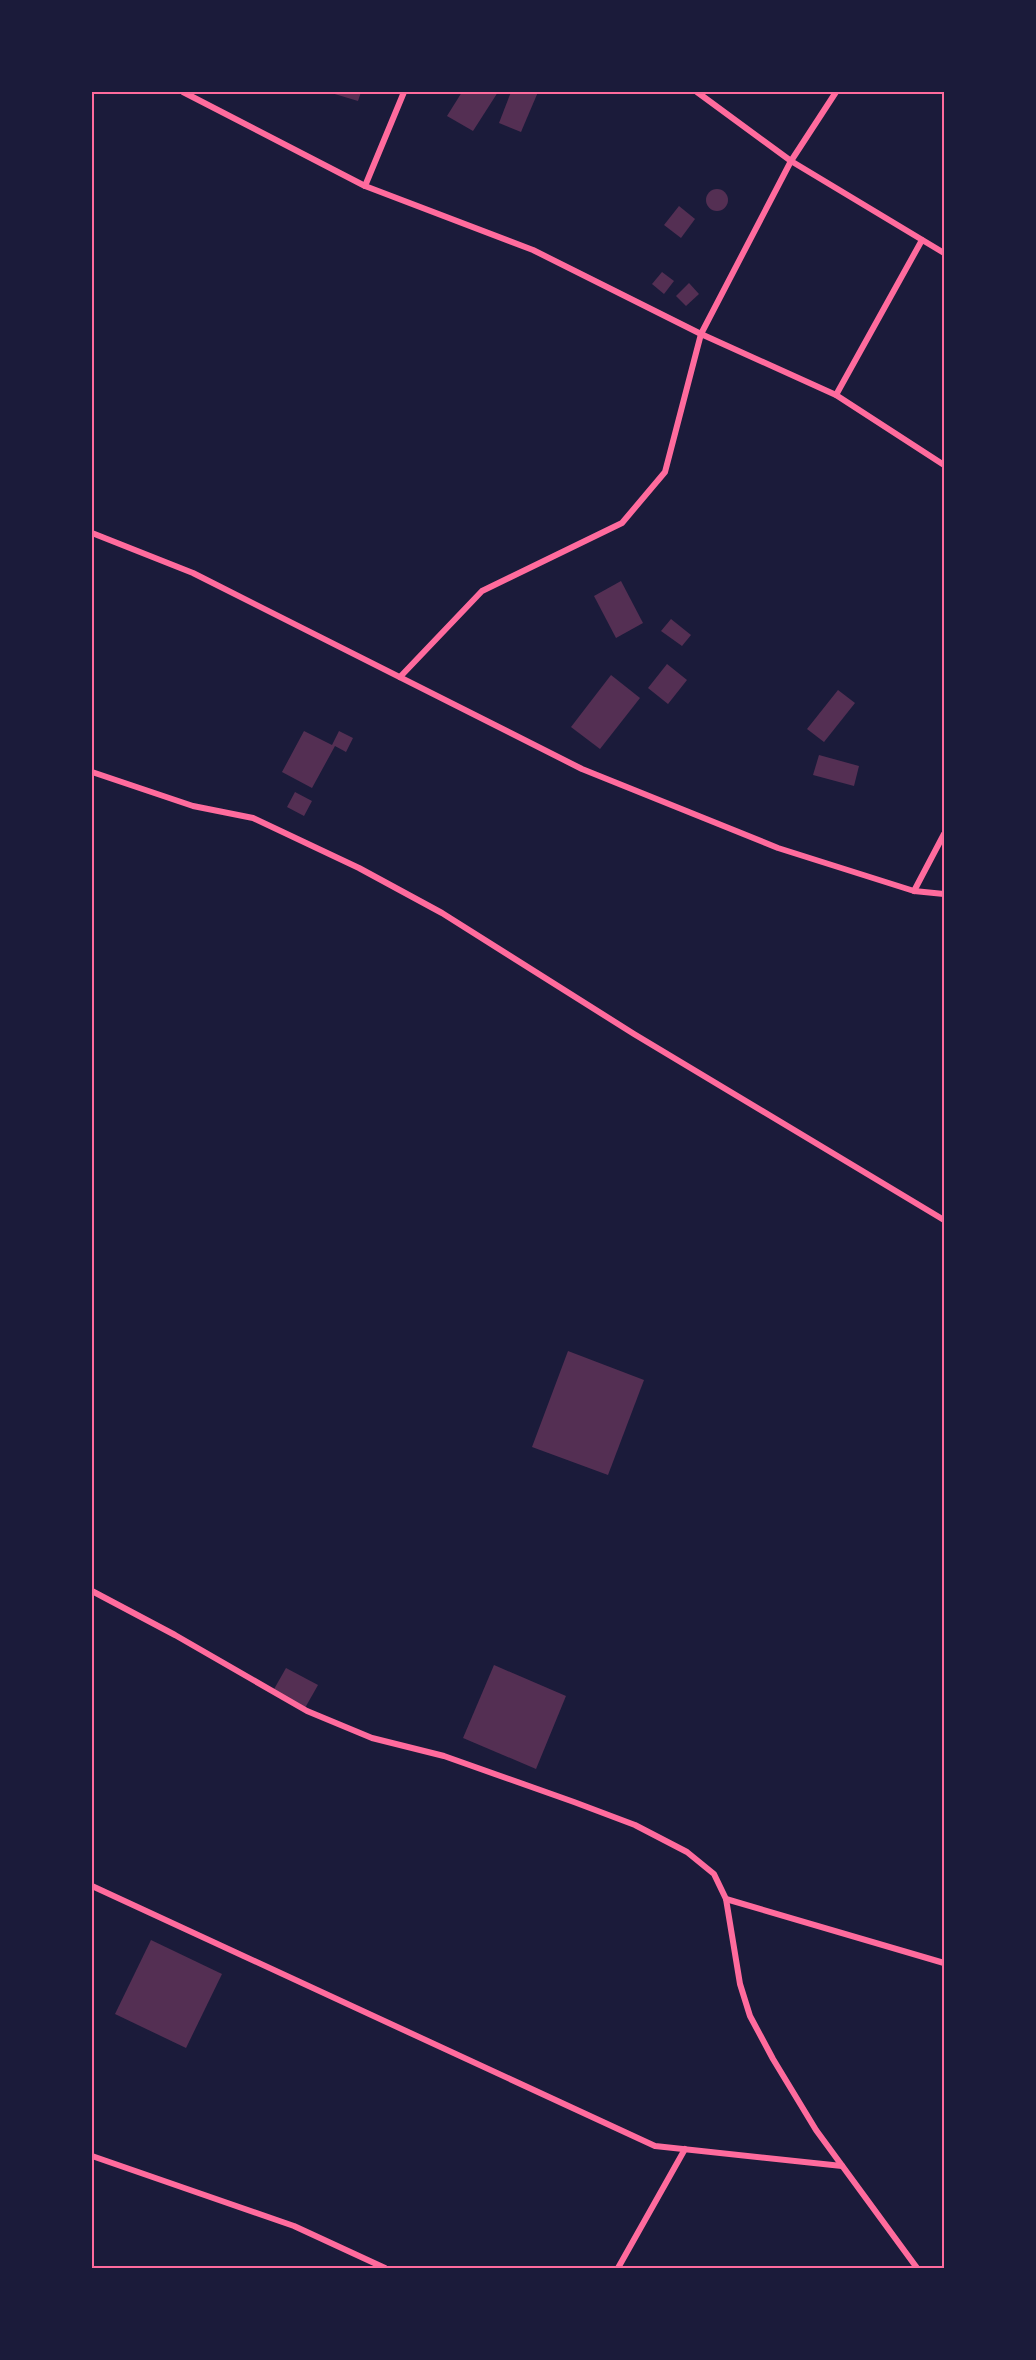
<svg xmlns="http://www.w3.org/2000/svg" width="1036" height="2360" font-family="'Public Sans',sans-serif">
  <rect width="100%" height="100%" fill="#1b1b3a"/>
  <!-- building -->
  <g fill="#542f53">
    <path d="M328,92H361L358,101Z"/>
    <path d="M462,92H498L473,131L447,116Z"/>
    <path d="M511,92H538L521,132L499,123Z"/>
    <circle cx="717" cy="200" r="11"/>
    <path d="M679,206L695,219L681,238L664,225Z"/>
    <path d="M662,272L674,281L664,294L652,284Z"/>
    <path d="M689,283L699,294L686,306L676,296Z"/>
    <path d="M621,581L643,623L616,638L594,596Z"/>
    <path d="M671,619L691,635L682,646L661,631Z"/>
    <path d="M667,664L687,680L668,704L648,688Z"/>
    <path d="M611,675L640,698L600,749L571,727Z"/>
    <path d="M838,690L855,703L824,742L807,729Z"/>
    <path d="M304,731L332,745L339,731L353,738L346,752L335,746L312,788L282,772Z"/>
    <path d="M819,755L859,766L854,786L813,775Z"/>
    <path d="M295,792L312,801L304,816L287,807Z"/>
    <path d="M568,1351L644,1380L608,1475L532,1447Z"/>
    <path d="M494,1665L566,1696L536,1769L463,1738Z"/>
    <path d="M286,1668L318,1685L305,1708L273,1691Z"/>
    <path d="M151,1940L222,1974L186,2048L115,2014Z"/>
  </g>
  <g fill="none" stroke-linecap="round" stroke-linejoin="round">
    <!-- minor -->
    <g stroke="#ff6b9d" stroke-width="6">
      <path d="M183,92L365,186L533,250L701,334L836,395L944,465"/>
      <path d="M697,92L791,161L944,253"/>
      <path d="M365,186L404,92"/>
      <path d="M836,395L922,240"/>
      <path d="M92,533L193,573L582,769L778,848L914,891L944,894"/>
      <path d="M400,677L482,591L622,523L665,472L701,334L791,161L836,92"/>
      <path d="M92,772L193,806L253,818L359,868L442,913L634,1034L944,1220"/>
      <path d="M914,891L944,834"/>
      <path d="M92,1591L175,1635L307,1711L372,1738L444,1756L574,1802L635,1825L687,1852L714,1874L726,1899L740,1984L750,2016L773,2059L816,2130L917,2268"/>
      <path d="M92,1886L655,2146L842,2166"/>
      <path d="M726,1899L944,1963"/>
      <path d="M92,2156L294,2226L385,2268"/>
      <path d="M618,2268L685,2149"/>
    </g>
  </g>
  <!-- border -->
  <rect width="1036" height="2360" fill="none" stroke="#1b1b3a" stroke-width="186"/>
  <rect x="93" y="93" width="850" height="2174" fill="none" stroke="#ff6b9d" stroke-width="2"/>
</svg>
